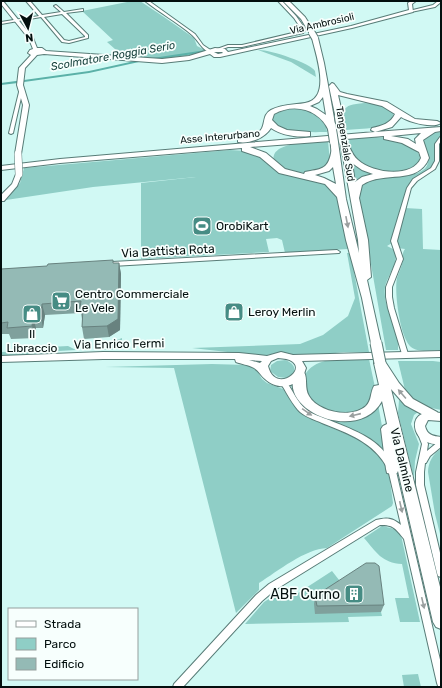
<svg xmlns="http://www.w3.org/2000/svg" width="442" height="688" font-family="Rubik,sans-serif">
  <rect width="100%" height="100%" fill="#d1f9f4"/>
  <!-- green -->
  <g fill="#8fcec6">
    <path d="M132,1H140L164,17L194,38L197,46L205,50V52L170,59L124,57L107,42L113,40L82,11Z"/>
    <path d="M258,50C268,49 311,63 315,71C315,71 316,77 316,77L291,62Z"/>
    <path d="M364,103C375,103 384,106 394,112C391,131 361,128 346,130C342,110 340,105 364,103Z"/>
    <path d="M293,107L313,111L325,119L327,132C319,132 259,135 275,114Z"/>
    <path d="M441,132C441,138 435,165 430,170C422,176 414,179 407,187L392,243L387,246L393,249C402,260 387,275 385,287C383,303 392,319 397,335C398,339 398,345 398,350H386L358,190L364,182C370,180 376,178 382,177C394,176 432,179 428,157C427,151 422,146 421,140L433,133Z"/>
    <path d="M376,137C390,138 415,141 420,157L418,164C412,168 406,171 398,172C384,174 355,168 351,152C349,148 350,143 349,139Z"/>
    <path d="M328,141L330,162L325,169L306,173L287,171L274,161C269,141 315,142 328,141Z"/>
    <path d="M230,150L247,151L256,153L280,173L326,183L336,192L348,249L285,253L282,240L277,238L266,239L269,252L141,259V183L196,177L93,187L6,200L20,183L24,168Z"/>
    <path d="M352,162L376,173L355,183Z"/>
    <path d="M405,208L422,209L423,249L441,250V350C432,350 418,353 411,347C400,338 394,292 397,278C399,272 402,266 403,260C403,255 402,253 405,249L397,248L396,241Z"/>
    <path d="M347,253H349L352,261L369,352H344L300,357L287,353H276L263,356L192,348L300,344L323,335L348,316L355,298Z"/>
    <path d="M122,338V344C116,351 102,352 96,345V343L112,342Z"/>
    <path d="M68,346L76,350L41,352L26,356H1V352L30,351L31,348Z"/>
    <path d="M369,359L376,392L365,410L336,415L311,404L302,382C310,353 346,360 369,359Z"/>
    <path d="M285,360C291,362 296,366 294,373L286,378L278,377L270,371L271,365L277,361Z"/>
    <path d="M398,361H433L441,362V410L422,406L406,394Z"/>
    <path d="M212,364L247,365L255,367L262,379L267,383L283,389L297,409L307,417L367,443L384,459L389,473L393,503L392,506L327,548C305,549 278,571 259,583V590L236,613L174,368L105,367Z"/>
    <path d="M296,384L307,407L321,417L329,419L338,420L373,411L378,404L387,454C379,446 372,440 362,435C334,421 300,419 291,385Z"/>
    <path d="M399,400L418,412L414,415L411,424L419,444L415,461L414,479L398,413Z"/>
    <path d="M441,449V538L435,514L428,472C428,463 433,453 441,449Z"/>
    <path d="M382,526L395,529L401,535L420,622H400L395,598H409L402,564C382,563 376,552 364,538Z"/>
    <path d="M332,571L343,585L381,612L382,616L348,617L349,622L245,624L264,602L288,587L295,595Z"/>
    <path d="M418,674L421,687H404L402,675Z"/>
  </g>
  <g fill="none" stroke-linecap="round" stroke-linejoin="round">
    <!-- canal -->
    <g fill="#5bb1a8" fill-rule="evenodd">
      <path d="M206,50H207V52L139,62L89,73L24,82L22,81L24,80L89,71L139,60Z"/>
      <path d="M16,81H18V83L1,85V83Z"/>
    </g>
    <defs>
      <g id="street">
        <path d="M26,1H30L42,15L61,12L54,6L56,5L64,12L83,9V11H82L66,13L88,35V38L69,43L62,42L41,17L1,24V22L39,16ZM62,14L85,36V37L69,41L64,40L44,17Z"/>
        <path d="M145,1H149L195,34L203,45L212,51V53C202,51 199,41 192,35C177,22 160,13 145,1Z"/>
        <path d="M278,1H282L296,16L306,30L303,33L242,47H228L217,51V49L228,45H242L301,31L302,30L294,18Z"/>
        <path d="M438,1L441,2L435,7L411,12L409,11L433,5Z"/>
        <path d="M20,88L23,89L13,133L11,134L9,133Z"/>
        <path d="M440,137H441V141L439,144V161L435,169L417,181L411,188L397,241L403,259L392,287V297L394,308L408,354L405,356L402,354L388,308L386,297V287L397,259L391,241L407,188L413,179L431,168L435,161V144Z"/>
        <path d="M337,250L340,252L339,253L112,266L109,264L112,262Z"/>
        <path d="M281,380H285C293,390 297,403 307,410C313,415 322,417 329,420C358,432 379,438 395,467L441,664V687L438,686L437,683L404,539C395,528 394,525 380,525L275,590L262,601L183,687H173L174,684L256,595L269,584L376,520C387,517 393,518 401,525L388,469C374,442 349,434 322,423C315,420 306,417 300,412C294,407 285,390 280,382Z"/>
        <path d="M421,431L423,432L428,444L427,451L439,441L441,440V447L430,456L426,463H425L424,472V485L441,557V577L438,576L437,573L416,485V472L422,444L418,434L419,432Z"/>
      </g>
      <g id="secondary">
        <path d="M1,1H3L33,38L37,48H42L46,51L162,59L189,56L215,48L225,49L228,52L351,26L409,10L408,3L411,1H416L412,4L413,12L352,28L220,57H214L210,54L189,60L162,63L44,54L37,55L25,68L23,85L29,105L21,154L18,156L15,154L23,105L17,85L19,68L31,55L28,53L30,50L33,49L29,39L1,4ZM214,52H222L223,53L218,54Z"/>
        <path d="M19,172L22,174L17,186L4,201H1V195L12,184L16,174Z"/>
        <path d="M441,351V357L302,361L306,368C301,387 279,392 265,379C261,376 259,371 254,368C249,365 241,364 236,362L235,359H103L1,362V356L103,352L239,353L267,356L281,352L293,355ZM278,358C320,360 276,399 268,366L271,361ZM249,360L262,361L260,363Z"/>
        <path d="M432,412L441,413V421L428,420L425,426C427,435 433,436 441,437V445C435,444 429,444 423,440C414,434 411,419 422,414C425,413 429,412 432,412Z"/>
      </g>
      <g id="highway">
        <path d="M283,1H289L305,17L315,33L314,34H310L301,19Z"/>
        <path d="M315,36L318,38L324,63L336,129L335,131H329C320,110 295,102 274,114L272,120L278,126L287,130L310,132V136C297,138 281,135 271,128C265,138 250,144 238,142V138C244,137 251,137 256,134C268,128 260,116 271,110C282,104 294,105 305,103C332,99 316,55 312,38ZM323,97L326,115L317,109L310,106L319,102Z"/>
        <path d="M332,83L334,84L340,92L347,94L387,102L415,119L437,121L441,123C433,129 409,122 401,117L392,127L375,132L441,127V131L435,132L423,140L429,158C418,186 384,170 362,185L359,198L368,240L371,277L367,280L381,343L380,346H372L371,343L362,298L346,240L337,197L325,184L279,173L260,157L242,151V148L60,163L1,170V166L60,159L375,132L371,130L372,128C382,126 391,123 395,114L382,106L338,95L343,117L339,119H336L329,86ZM421,133L415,139L416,144L408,139L391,136ZM384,136V139L402,143L419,152L421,158C412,179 372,173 358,160C351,154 350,147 346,139ZM336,140H340L358,240L359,253L346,199L338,142ZM331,141C330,145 332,149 331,153C328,170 320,169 305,172L304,174L285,169L266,153L250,147ZM352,163L362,170L373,174L362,177L355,182ZM333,167L336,184L324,178L315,175L329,171Z"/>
        <path d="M380,359L384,360L399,383L413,399L437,412L439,415L437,418L433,420L429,418L405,405L391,389L441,591V629L436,627L433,622L398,471L397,473L392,474L387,473L386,469L381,429L383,426L387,424L382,401C358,445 275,409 296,372L300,371L304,372C308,379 304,388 309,396C318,412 351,419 366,406C372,400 370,393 374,386L379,385L374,363L376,360Z"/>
      </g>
    </defs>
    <!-- street casing -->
    <use href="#street" stroke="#587c77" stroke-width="2"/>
    <!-- secondary casing -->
    <use href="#secondary" stroke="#587c77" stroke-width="2"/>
    <!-- highway casing -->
    <use href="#highway" stroke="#587c77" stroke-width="2"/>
    <!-- street -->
    <use href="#street" fill="#fff" fill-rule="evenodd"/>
    <!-- secondary -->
    <use href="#secondary" fill="#fff" fill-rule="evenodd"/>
    <!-- highway -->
    <use href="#highway" fill="#fff" fill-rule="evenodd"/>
    <defs>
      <path id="secondary-bridge" d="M18,154L19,174"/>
      <path id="highway-bridge-far2" d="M312,33L315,38"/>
      <g id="highway-bridge-far1">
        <path d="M339,117L343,141"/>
        <path d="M332,129L334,142"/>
      </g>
      <path id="highway-bridge" d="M376,343L380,363"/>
    </defs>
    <!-- secondary-bridge casing -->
    <use href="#secondary-bridge" stroke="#587c77" stroke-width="8" stroke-linecap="butt"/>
    <!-- highway-bridge-far2 casing -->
    <use href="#highway-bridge-far2" stroke="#587c77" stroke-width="8" stroke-linecap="butt"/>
    <!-- highway-bridge-far1 casing -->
    <use href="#highway-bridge-far1" stroke="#587c77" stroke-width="10" stroke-linecap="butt"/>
    <!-- highway-bridge casing -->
    <use href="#highway-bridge" stroke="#587c77" stroke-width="13" stroke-linecap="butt"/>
    <!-- secondary-bridge -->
    <use href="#secondary-bridge" stroke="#fff" stroke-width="7"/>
    <!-- highway-bridge-far2 -->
    <use href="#highway-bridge-far2" stroke="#fff" stroke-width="6"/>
    <!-- highway-bridge-far1 -->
    <use href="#highway-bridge-far1" stroke="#fff" stroke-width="8"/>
    <!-- highway-bridge -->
    <use href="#highway-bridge" stroke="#fff" stroke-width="11"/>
  </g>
  <!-- wall -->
  <g fill="#7fa09c">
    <path d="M119,263L121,274L120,330L109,337L84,339L82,327V319L81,313L45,315L43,328H36L35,338L11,339L9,334H1V269Z"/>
    <path d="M315,596L384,605L381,612L315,614L314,604Z"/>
  </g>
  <!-- shaded-wall -->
  <g fill="#68827f">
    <path d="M119,263L121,274L120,330L109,337L107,326Z"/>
    <path d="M42,304L45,315L43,328L41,316Z"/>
    <path d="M33,317L36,328L35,338L32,326Z"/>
  </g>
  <!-- building -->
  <g fill="#94bab5" stroke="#68827f">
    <path d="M113,260V263H119L118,319L107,326L82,327L83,308H80L81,301L42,304L41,316L33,317L32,326L7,328L8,322L1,323V269L47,266L48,264Z"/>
    <path d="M366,563H375L379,566L384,605L317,606L315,596Z"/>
  </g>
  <!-- one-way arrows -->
  <defs><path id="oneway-solid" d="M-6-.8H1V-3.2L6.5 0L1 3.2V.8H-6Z"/></defs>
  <g fill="#9a9f9f">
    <use href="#oneway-solid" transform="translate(347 222) rotate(79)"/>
    <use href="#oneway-solid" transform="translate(402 394) rotate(-131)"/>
    <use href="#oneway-solid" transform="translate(307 412) rotate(35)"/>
    <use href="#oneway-solid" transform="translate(355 415) rotate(167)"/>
    <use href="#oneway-solid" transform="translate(401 507) rotate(77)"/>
    <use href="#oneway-solid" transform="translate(423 603) rotate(77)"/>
  </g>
  <!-- icons -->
  <defs>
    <symbol id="stadium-square" viewBox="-11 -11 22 22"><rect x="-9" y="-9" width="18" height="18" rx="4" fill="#468c84" stroke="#f7fffd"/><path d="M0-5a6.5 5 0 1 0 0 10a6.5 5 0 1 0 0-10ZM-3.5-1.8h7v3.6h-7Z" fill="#fff"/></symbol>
    <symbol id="supermarket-square" viewBox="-11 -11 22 22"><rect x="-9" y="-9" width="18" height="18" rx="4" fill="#468c84" stroke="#f7fffd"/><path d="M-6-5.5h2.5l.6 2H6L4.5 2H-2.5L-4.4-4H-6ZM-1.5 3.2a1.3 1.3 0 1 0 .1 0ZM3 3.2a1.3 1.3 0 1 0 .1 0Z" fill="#fff"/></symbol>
    <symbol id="shop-square" viewBox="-11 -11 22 22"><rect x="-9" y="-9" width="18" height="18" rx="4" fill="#468c84" stroke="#f7fffd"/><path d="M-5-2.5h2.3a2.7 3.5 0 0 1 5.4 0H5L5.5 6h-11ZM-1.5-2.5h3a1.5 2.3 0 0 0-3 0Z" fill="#fff"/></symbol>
    <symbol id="building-square" viewBox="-11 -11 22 22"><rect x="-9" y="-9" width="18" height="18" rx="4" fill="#468c84" stroke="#f7fffd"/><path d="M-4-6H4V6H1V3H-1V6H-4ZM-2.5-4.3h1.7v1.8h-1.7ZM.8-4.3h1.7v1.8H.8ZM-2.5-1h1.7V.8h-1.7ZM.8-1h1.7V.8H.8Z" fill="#fff"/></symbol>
  </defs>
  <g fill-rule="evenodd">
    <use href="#stadium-square" x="191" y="215" width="22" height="22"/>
    <use href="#supermarket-square" x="50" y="290" width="22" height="22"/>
    <use href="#shop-square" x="223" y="301" width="22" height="22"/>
    <use href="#shop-square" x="21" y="303" width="22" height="22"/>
    <use href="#building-square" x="343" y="583" width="22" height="22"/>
  </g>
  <g text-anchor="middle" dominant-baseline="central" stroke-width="3.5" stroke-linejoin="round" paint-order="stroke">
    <!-- far-street labels -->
    <g font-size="10" fill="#030f0e" stroke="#f7fffd">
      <text transform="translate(322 24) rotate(-13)">Via Ambrosioli</text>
      <text transform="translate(220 137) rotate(-5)">Asse Interurbano</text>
      <text transform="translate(345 144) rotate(81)">Tangenziale Sud</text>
    </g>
    <!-- far-water labels -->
    <g font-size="11" font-style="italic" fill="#1a433e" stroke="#f7fffd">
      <text transform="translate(113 56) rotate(-10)">Scolmatore Roggia Serio</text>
    </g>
    <!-- poi labels -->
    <g font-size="12" fill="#030f0e" stroke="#f7fffd" text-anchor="start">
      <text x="216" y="226">OrobiKart</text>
      <text x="75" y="294">Centro Commerciale<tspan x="75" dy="14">Le Vele</tspan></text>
      <text x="248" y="312">Leroy Merlin</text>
      <text x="32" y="334" text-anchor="middle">Il<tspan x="32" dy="14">Libraccio</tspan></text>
    </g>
    <!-- street labels -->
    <g font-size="12" fill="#030f0e" stroke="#f7fffd">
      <text transform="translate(168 251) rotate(-3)">Via Battista Rota</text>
      <text transform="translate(119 344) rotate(-1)">Via Enrico Fermi</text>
      <text transform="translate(402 460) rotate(76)">Via Dalmine</text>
    </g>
    <!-- near-poi labels -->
    <g font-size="14" fill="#030f0e" stroke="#f7fffd" text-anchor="end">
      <text x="340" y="594">ABF Curno</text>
    </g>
  </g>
  <!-- border -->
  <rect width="442" height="688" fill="none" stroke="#030f0e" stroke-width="4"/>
  <!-- legend -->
  <rect x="8" y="608" width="130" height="72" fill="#f7fffd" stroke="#959f9d"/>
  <rect x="16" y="621" width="20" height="6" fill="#ffffff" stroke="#959f9d"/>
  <text x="44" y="628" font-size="12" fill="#030f0e">Strada</text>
  <rect x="16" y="638" width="20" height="12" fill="#8fcec6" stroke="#959f9d"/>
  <text x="44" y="648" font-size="12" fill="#030f0e">Parco</text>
  <rect x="16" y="658" width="20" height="12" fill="#94bab5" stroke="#959f9d"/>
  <text x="44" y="668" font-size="12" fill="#030f0e">Edificio</text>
  <!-- north arrow -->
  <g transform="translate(28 28) rotate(173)" stroke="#f7fffd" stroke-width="3" paint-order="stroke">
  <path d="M0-3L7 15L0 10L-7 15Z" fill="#030f0e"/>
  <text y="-6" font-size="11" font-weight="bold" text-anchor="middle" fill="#030f0e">N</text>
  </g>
</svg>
